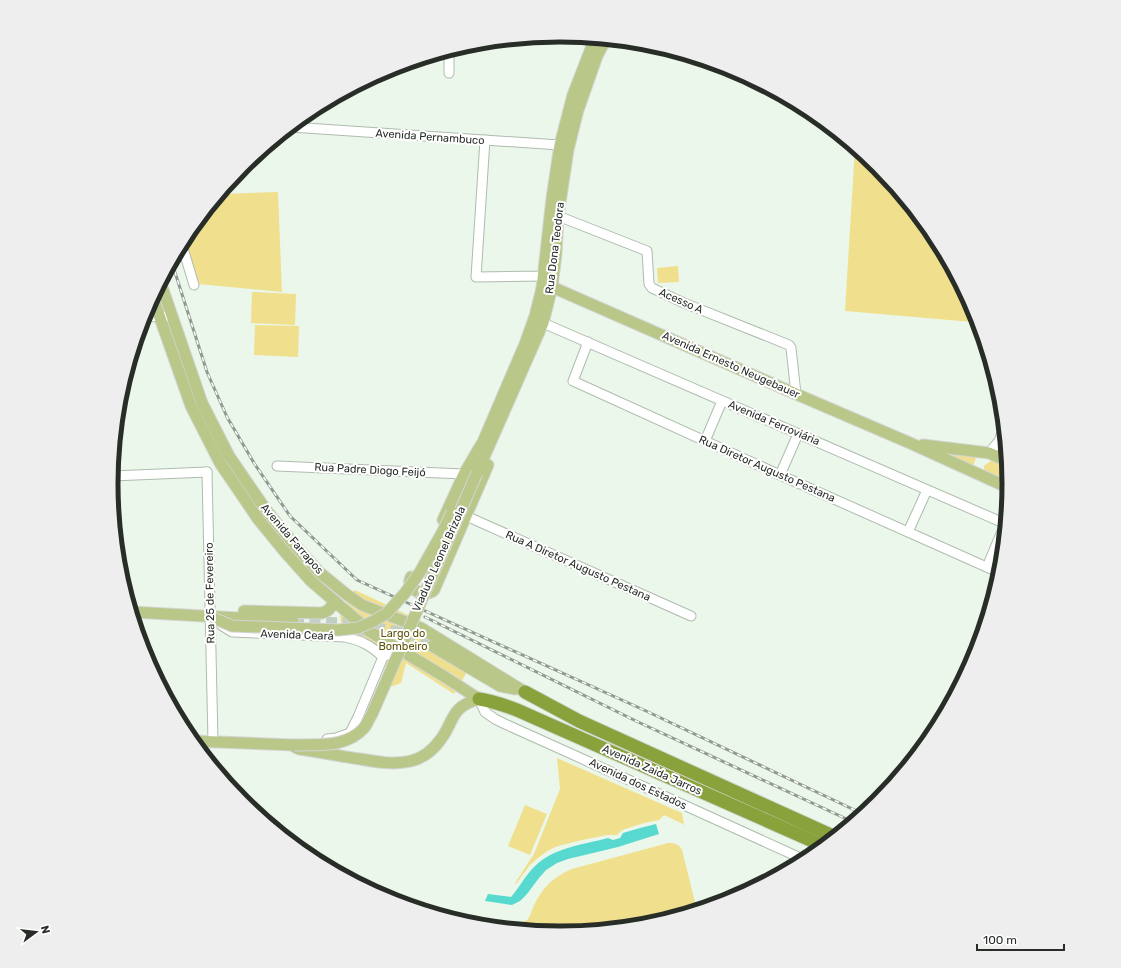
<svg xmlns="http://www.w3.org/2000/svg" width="1121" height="968" font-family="Rubik,sans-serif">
  <rect width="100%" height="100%" fill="#ebf7ea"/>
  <!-- green -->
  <g fill="#f0e08e">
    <path d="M855,148L878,167L934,235L974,309L972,322L845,311Z"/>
    <path d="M278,192L282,292L198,284L185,239L187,234L221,194Z"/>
    <path d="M678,266L679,282L658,283L657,268Z"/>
    <path d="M252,292L296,294L295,325L251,323Z"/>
    <path d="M255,325L299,326L298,357L254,355Z"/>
    <path d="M938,452L980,455L976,458L972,469Z"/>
    <path d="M996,457L1005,462L1007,470L1001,477L995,479L984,473V466Z"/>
    <path d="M355,590L421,621L477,655L454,694L406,663L401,683L388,688L384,655L342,635L340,613Z"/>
    <path d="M557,758L682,813L684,824L683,826V824L664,815L659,820L644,823L625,829L621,831L617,835H608L582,840L558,846L549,850L538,858L530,865L516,884L515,883L534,854L560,789Z"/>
    <path d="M525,805L547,814L530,855L508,846Z"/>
    <path d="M668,843C675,843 679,844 682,850L697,910L648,924L560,933L503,927C506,926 508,924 512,923C516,922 523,923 527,920C530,917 532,910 534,905C543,887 553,877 572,869Z"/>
    <path d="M475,915L482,917L485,926L473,924L456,919L457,918Z"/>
  </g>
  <!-- water -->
  <path fill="#58d9d0" d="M656,824L659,834L618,847L568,859L557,863L546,870L539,878L527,894L520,901L512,905L485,901L488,894L511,897C519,888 525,876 534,867C554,847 582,845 608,838L613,840L620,838L623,833L640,828Z"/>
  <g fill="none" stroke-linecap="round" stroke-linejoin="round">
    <!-- major-tunnel -->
    <path stroke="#c4cfc3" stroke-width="11" stroke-dasharray="11 5.5" stroke-linecap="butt" d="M293,621L344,623L352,625L361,630L366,631L383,629L399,632L413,635L432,646"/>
    <defs>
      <g id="minor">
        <path d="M388,71V69"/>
        <path d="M449,73V51"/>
        <path d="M291,127L560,145L565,148"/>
        <path d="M485,140L476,277L543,276L549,273"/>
        <path d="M558,216L647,251L649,284L652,288L684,303L789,345L791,348L796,394"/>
        <path d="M182,245L194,285"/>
        <path d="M144,317L171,316"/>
        <path d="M543,323L1006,524"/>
        <path d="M588,342L573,381L780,475L1000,573"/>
        <path d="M705,441L722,401"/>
        <path d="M989,453L999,441L1004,428"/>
        <path d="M277,466L464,474"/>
        <path d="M207,472L213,742"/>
        <path d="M780,475L798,434"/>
        <path d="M112,476L207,472"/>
        <path d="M466,516L691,616"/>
        <path d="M908,532L927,490"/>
        <path d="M987,567L1005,524"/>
        <path d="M221,625L232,632L345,637C362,641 370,645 383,657"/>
        <path d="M479,699L485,712L495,719L505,724L565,751L805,860"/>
        <path d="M327,739L336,738L350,733L358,717L383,657C390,652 397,653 405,654"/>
      </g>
      <g id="major">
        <path d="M161,284L202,403L229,456L266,510L293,543L319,572L346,594L362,605L421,628L525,692"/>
        <path d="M542,288L552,287L796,394L910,443L1009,488"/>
        <path d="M153,298L191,406L220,463L258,519L285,552L310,580L369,631L445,677L479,699"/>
        <path d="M483,442L525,344L535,316L542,288L552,198L560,145L573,95L595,38"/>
        <path d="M923,445L989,453L1007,461"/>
        <path d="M477,473L543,323L552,287L556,254L558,216L568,150L578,110L590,76L597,56L606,39"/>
        <path d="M443,520L464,474L481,445"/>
        <path d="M411,577C404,590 427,598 434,590L488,465"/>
        <path d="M244,611L322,613C329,611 331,608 334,601"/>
        <path d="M132,612L293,621"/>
        <path d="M432,646L500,686L515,689"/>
        <path d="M193,741L294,745"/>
        <path d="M295,747L299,749C319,752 339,756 360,759C377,762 394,765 411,761C423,758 434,749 441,739C455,720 450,707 479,699"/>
      </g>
      <g id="highway">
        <path d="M525,692L579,721L835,837"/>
        <path d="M479,699C492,701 504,705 517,710L824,846"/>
      </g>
    </defs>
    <!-- minor casing -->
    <use href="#minor" stroke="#b0bbaf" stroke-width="11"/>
    <!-- major casing -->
    <use href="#major" stroke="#d4d5d4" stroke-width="13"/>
    <!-- highway casing -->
    <use href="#highway" stroke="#d4d5d4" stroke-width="15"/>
    <!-- minor -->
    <use href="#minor" stroke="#fff" stroke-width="9"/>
    <!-- major -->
    <use href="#major" stroke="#b9c789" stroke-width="11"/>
    <!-- highway -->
    <use href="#highway" stroke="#8aa23b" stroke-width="13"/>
    <defs>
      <g id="rail">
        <path d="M172,263L207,372L227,417L254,463L290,516L357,580L644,710L863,814"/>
        <path d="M425,617L636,721L853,822"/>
      </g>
    </defs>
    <!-- rail casing -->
    <use href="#rail" stroke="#919a91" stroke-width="3"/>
    <!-- rail -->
    <use href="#rail" stroke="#fff" stroke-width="1.5" stroke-dasharray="4.5" stroke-linecap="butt"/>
    <defs>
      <g id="major-bridge">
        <path d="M211,617L232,626L338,630L358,628L372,622L387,613L405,593L420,572L442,533L452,512"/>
        <path d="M294,745C319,744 346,748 364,728C367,724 369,719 372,714L477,473"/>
      </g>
    </defs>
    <!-- major-bridge casing -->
    <use href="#major-bridge" stroke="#d4d5d4" stroke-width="13" stroke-linecap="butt"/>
    <!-- major-bridge -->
    <use href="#major-bridge" stroke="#b9c789" stroke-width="11"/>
  </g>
  <g text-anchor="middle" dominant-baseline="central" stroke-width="4" stroke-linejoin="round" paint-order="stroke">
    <!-- street labels -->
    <g font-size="11" fill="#282d28" stroke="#fff">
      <text transform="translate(430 137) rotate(4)">Avenida Pernambuco</text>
      <text transform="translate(555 248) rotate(-83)">Rua Dona Teodora</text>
      <text transform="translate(681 301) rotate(24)">Acesso A</text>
      <text transform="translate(731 365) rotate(24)">Avenida Ernesto Neugebauer</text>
      <text transform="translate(774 423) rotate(23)">Avenida Ferroviária</text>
      <text transform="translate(767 469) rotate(24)">Rua Diretor Augusto Pestana</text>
      <text transform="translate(370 470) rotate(3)">Rua Padre Diogo Feijó</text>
      <text transform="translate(292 539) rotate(49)">Avenida Farrapos</text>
      <text transform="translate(439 559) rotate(-66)">Viaduto Leonel Brizola</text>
      <text transform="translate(578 566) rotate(24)">Rua A Diretor Augusto Pestana</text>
      <text transform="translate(210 593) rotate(-91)">Rua 25 de Fevereiro</text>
      <text transform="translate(297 635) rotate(2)">Avenida Ceará</text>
      <text transform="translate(652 770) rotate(24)">Avenida Zaida Jarros</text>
      <text transform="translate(638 784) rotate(25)">Avenida dos Estados</text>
    </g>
    <!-- park labels -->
    <g font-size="11" fill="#5f530c" stroke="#fff">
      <text x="403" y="633">Largo do<tspan x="403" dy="13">Bombeiro</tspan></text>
    </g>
  </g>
  <!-- crop -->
  <path d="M0 0H1121V968H0ZM118 484a442 442 0 1 1 884 0a442 442 0 1 1-884 0Z" fill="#eee" fill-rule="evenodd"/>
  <path fill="none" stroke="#282d28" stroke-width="5" d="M118 484a442 442 0 1 1 884 0a442 442 0 1 1-884 0Z"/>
  <!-- north arrow -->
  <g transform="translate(36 932) rotate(75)" stroke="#ffffff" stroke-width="3" paint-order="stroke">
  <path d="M0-3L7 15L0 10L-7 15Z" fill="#282d28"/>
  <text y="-6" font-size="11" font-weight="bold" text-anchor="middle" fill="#282d28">N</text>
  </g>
  <!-- scale -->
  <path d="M977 944v6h87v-6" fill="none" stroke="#282d28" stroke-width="2"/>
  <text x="983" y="944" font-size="12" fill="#282d28" stroke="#ffffff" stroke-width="3" paint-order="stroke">100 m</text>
</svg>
